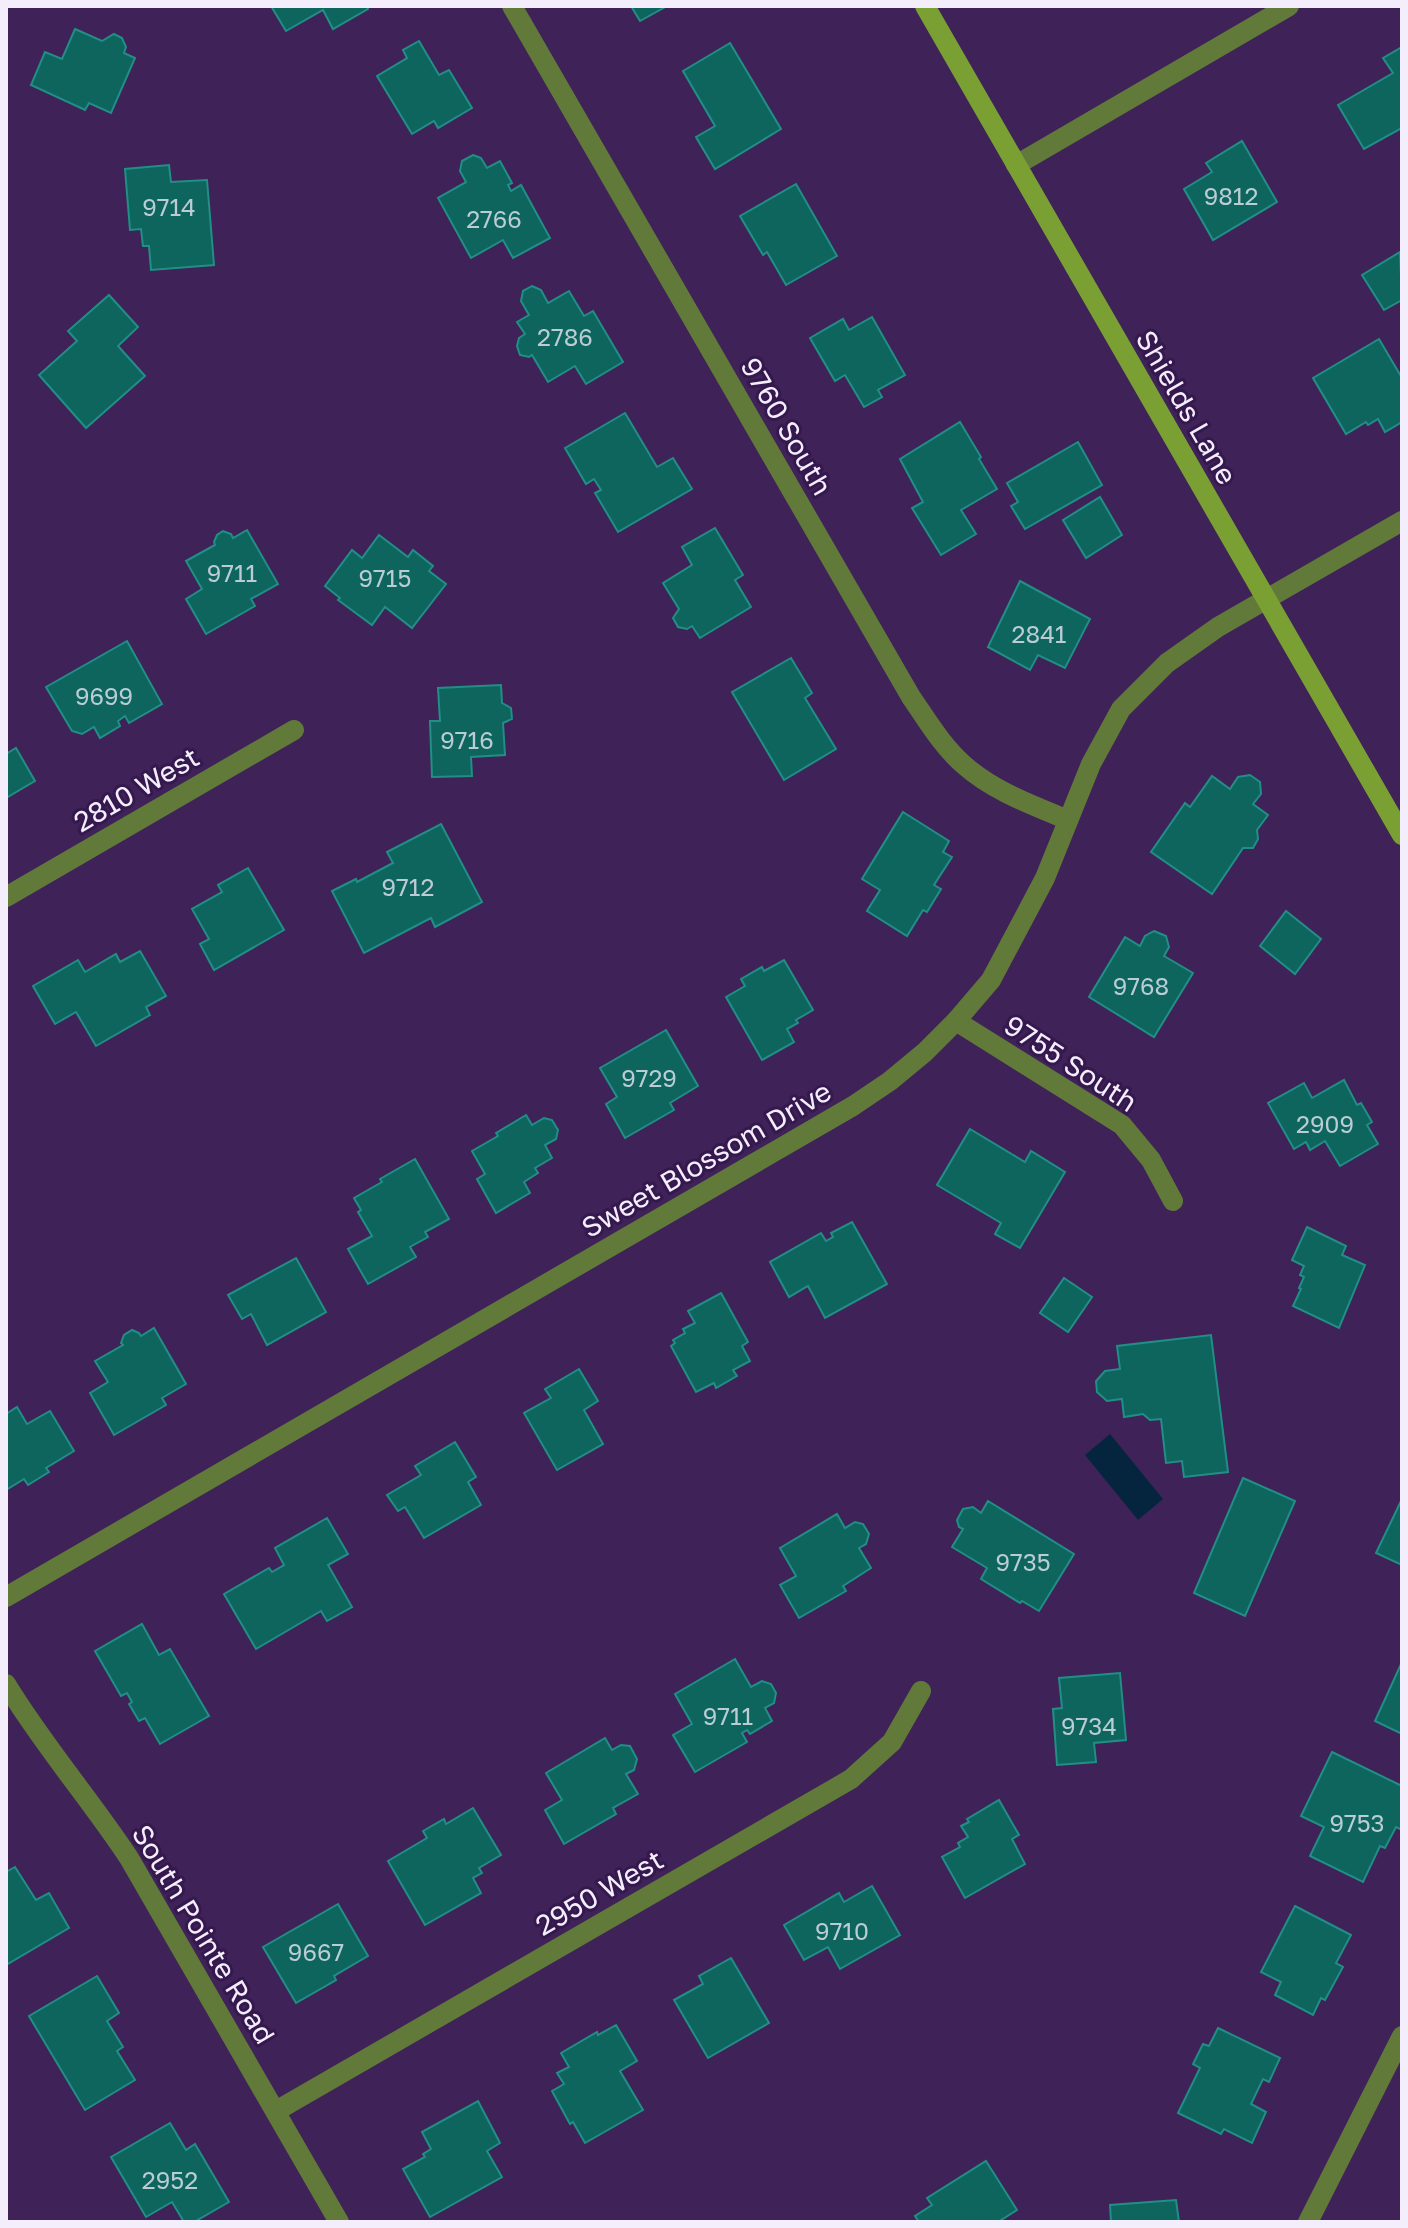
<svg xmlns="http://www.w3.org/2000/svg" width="1408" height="2228" font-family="'Golos Text',sans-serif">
  <rect width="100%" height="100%" fill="#3f2258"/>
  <!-- water -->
  <path fill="#05253e" d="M1110,1434L1163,1499L1138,1520L1085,1455Z"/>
  <!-- building -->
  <g fill="#0d655d" stroke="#218f86" stroke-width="2">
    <path d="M271,6H366L368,9L333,29L323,10L286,31Z"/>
    <path d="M631,6H667L640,21Z"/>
    <path d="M75,29L102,41L114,34L122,38L126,47L124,53L135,58L111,113L89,103L85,110L31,85L45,52L62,59Z"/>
    <path d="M419,41L439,75L449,70L472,108L438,128L434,121L412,134L377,76L407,58L403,50Z"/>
    <path d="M730,43L781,129L715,169L696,137L715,126L683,71Z"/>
    <path d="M1402,47V128L1364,149L1338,105L1393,73L1383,58Z"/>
    <path d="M1242,141L1277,202L1213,240L1184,189L1212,172L1206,163Z"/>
    <path d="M473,155L481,158L487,168L500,161L512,183L508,185L511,191L521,185L550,238L513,258L503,240L471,258L438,198L466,182L460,171L462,161Z"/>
    <path d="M169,165L171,182L207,180L214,265L151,270L149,246H143L141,229L130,230L125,169Z"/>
    <path d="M796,184L837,256L786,285L767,252L763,255L740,216Z"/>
    <path d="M1400,252L1402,300L1384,310L1362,275Z"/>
    <path d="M532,286L541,290L548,303L569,291L584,316L593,311L623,362L586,384L575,366L548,382L532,355L529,357L520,355L517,346L519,338L525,334L517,322L529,315L521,301L523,291Z"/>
    <path d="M109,295L138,327L118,346L145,376L86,428L39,375L77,341L68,331Z"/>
    <path d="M872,317L905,375L878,390L882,397L864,407L845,375L835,381L810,338L843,319L849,330Z"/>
    <path d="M1379,339L1402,378V422L1385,432L1378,419L1368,425L1366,422L1346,434L1313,378Z"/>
    <path d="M625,413L657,467L673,458L692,489L618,532L595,493L601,490L594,479L586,484L565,448Z"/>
    <path d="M960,422L981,457L979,459L997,489L961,510L976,534L941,555L912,508L923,502L900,459Z"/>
    <path d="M1078,442L1102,485L1025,529L1011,506L1018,502L1007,483Z"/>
    <path d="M1100,497L1122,535L1086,558L1063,520Z"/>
    <path d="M715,528L743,575L735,580L751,607L700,638L692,626L687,629L678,627L673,618L679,609L663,583L692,565L682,547Z"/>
    <path d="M247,530L278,584L251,599L255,606L206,634L186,599L202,589L186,561L215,545L214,542L217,535L223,531L231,534L233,538Z"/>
    <path d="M379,535L408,557L413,550L433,566L429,571L446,584L412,628L385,607L372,625L338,600L340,598L325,586L352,550L362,558Z"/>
    <path d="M1020,581L1090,619L1065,668L1038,655L1030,670L988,647Z"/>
    <path d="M127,641L162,704L129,723L125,716L118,721L120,726L100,738L94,727L82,734L72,731L46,687Z"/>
    <path d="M791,658L812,693L805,698L836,749L784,780L732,692Z"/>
    <path d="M501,685L502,703L511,708L512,719L503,723L505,755L471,757L472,776L432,777L430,721H440L438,688Z"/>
    <path d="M16,748L35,781L6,798V754Z"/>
    <path d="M1250,775L1260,782L1261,794L1253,804L1268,815L1257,830L1258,839L1253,848H1243L1212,894L1151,852L1185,803L1190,807L1212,776L1230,789L1238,777Z"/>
    <path d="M903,812L949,841L943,852L952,857L934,885L941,889L927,912L923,910L907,936L867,911L880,890L862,879Z"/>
    <path d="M441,824L482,902L435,927L431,918L364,953L332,891L356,879L357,882L393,863L387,852Z"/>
    <path d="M248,868L284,930L214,970L200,944L209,939L192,909L222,892L218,885Z"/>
    <path d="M1286,911L1321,939L1295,974L1260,946Z"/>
    <path d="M1154,931L1166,936L1169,947L1164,956L1193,973L1154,1037L1089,997L1125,937L1140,946L1145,936Z"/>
    <path d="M140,951L166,996L146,1007L150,1015L96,1046L76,1012L55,1024L33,986L78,960L85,972L116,954L120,962Z"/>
    <path d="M784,960L813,1010L796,1020L798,1023L787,1029L794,1042L762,1060L726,997L745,986L741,979L762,967L764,971Z"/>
    <path d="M666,1030L698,1086L670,1103L674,1110L625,1138L606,1104L617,1097L600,1068Z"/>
    <path d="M1344,1080L1357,1105L1361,1103L1372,1122L1367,1125L1378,1144L1340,1166L1325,1141L1310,1150L1306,1142L1294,1149L1268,1103L1304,1083L1312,1098Z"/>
    <path d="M526,1115L532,1125L544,1118L552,1120L558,1130L556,1139L545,1145L552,1158L535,1168L538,1173L524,1182L530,1193L496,1213L477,1179L485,1174L472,1151L498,1136L496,1133Z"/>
    <path d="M970,1129L1025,1162L1031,1151L1065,1172L1020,1248L995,1234L1001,1223L937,1185Z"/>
    <path d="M415,1159L449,1219L425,1232L428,1237L410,1247L416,1257L368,1284L348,1249L372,1236L358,1212L361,1210L354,1198L382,1182L380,1179Z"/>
    <path d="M852,1222L887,1284L825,1318L808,1286L789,1297L770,1262L821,1233L826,1241L833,1237L831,1233Z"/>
    <path d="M1307,1227L1346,1246L1342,1255L1365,1265L1339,1328L1293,1306L1301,1289L1299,1288L1304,1277L1300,1275L1304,1266L1292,1260Z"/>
    <path d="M296,1258L326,1312L267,1345L251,1314L242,1319L228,1295Z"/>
    <path d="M1064,1278L1092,1297L1068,1332L1040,1313Z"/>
    <path d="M721,1293L748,1342L742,1346L750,1361L733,1370L737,1376L716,1388L714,1383L696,1392L671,1346L675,1343L673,1340L685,1333L683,1329L695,1323L688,1311Z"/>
    <path d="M154,1328L186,1384L162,1398L166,1405L114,1435L90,1393L108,1382L95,1361L123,1345L121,1343L124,1335L132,1330L139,1333L141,1336Z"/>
    <path d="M1211,1335L1228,1472L1184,1477L1182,1461L1166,1463L1161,1419L1150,1420L1143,1414L1124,1417L1122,1399L1107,1401L1097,1392L1096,1381L1105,1371L1120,1369L1117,1346Z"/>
    <path d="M579,1369L598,1401L584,1410L603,1444L557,1470L524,1413L551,1398L545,1389Z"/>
    <path d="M17,1407L27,1424L50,1411L74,1451L46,1468L49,1472L28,1485L24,1479L6,1490V1414Z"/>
    <path d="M455,1442L476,1477L468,1482L481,1505L424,1538L405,1507L398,1511L387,1495L421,1475L415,1466Z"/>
    <path d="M1243,1478L1295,1501L1245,1616L1194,1593Z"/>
    <path d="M1402,1499V1565L1376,1553Z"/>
    <path d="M988,1501L1074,1554L1039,1611L1022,1601L1020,1603L981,1579L987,1568L952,1547L963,1529L959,1527L957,1520L963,1509L973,1507L981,1513Z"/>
    <path d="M837,1514L845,1528L855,1522L863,1524L869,1534L866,1544L859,1548L871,1568L843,1586L846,1591L799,1618L780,1585L796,1576L780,1548Z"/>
    <path d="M327,1518L348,1554L328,1565L352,1607L327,1621L321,1611L256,1649L224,1594L269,1568L272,1572L284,1565L275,1548Z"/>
    <path d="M142,1624L159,1655L170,1649L209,1716L160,1744L145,1718L139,1721L129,1704L132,1702L127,1693L121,1696L95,1651Z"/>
    <path d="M735,1659L751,1687L762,1681L771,1684L776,1693L774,1703L765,1708L772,1721L750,1734L747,1730L742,1733L747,1742L695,1772L673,1735L692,1724L675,1694Z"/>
    <path d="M1402,1662V1734L1375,1721Z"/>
    <path d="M1120,1673L1126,1740L1094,1743L1096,1762L1057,1765L1053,1709L1062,1708L1059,1678Z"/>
    <path d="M605,1738L612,1750L621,1745L630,1746L637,1759L634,1770L626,1774L638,1794L613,1808L616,1814L564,1844L545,1810L562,1800L546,1773Z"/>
    <path d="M1332,1752L1402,1786V1830L1396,1827L1385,1848L1380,1846L1363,1882L1310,1856L1324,1827L1301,1816Z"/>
    <path d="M999,1800L1019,1835L1012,1839L1025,1864L965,1898L942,1857L960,1847L958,1843L968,1837L961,1826L969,1822L967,1819Z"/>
    <path d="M473,1808L501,1855L479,1868L482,1873L473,1878L481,1893L425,1925L388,1861L427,1838L423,1831L444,1819L446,1824Z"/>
    <path d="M15,1867L36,1900L49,1893L69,1928L6,1965V1872Z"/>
    <path d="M872,1886L900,1935L840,1969L828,1947L804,1960L784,1925L839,1893L844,1902Z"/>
    <path d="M338,1904L368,1956L334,1976L336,1980L296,2003L263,1947Z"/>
    <path d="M1295,1906L1351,1935L1336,1963L1343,1967L1325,2000L1321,1998L1313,2015L1275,1995L1281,1982L1261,1972Z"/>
    <path d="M731,1958L769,2023L708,2058L674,2000L703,1984L699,1976Z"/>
    <path d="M97,1976L119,2013L107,2021L123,2047L117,2051L135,2080L85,2110L29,2016Z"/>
    <path d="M616,2025L637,2061L620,2071L643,2110L585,2143L573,2122L570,2124L552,2091L564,2084L557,2073L569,2067L561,2053L597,2032L598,2035Z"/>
    <path d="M1218,2028L1280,2058L1269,2082L1263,2079L1251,2104L1266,2112L1252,2143L1224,2129L1221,2134L1178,2113L1200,2068L1193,2064L1203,2044L1209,2046Z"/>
    <path d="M478,2101L500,2143L487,2151L502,2177L430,2217L403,2169L425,2157L423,2154L431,2149L422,2132Z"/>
    <path d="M170,2123L186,2150L195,2144L229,2202L194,2222H184L172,2202L146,2217L111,2157Z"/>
    <path d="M986,2161L1017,2210L998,2222H919L915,2216L932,2205L927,2198Z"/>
    <path d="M1176,2200L1179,2222H1111L1110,2205Z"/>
  </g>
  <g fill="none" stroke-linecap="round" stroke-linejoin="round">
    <!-- minor -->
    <g stroke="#617939" stroke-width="20">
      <path d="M512,6L911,697C927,720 942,746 964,765C993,791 1032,805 1068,820"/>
      <path d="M1016,165L1289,6"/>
      <path d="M6,897L294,730"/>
      <path d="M956,1021L1122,1125L1151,1160L1173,1201"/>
      <path d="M6,1597L853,1106L890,1081L925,1052L956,1021L991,980L1045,878L1091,764L1121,709L1167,663L1218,627L1402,521"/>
      <path d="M6,1684C43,1745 90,1799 129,1858L339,2222"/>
      <path d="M276,2111L851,1779L892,1742L921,1691"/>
      <path d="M1308,2222L1402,2036"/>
    </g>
    <!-- secondary -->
    <path stroke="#7a9f32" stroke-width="20" d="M925,6L1402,835"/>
  </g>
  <g text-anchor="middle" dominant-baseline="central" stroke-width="6" stroke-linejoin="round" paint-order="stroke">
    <!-- number labels -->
    <g font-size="24" fill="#baccd4">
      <text x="1231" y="195">9812</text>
      <text x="169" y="206">9714</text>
      <text x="494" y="218">2766</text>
      <text x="565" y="336">2786</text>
      <text x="232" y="572">9711</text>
      <text x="385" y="577">9715</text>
      <text x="1039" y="633">2841</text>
      <text x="104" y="695">9699</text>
      <text x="467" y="739">9716</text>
      <text x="408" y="886">9712</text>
      <text x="1141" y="985">9768</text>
      <text x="649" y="1077">9729</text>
      <text x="1325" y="1123">2909</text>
      <text x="1023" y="1561">9735</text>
      <text x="728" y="1715">9711</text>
      <text x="1089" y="1725">9734</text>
      <text x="1357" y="1822">9753</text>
      <text x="842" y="1930">9710</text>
      <text x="316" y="1951">9667</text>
      <text x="170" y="2179">2952</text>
    </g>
    <!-- street labels -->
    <g font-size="28" fill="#f4eefc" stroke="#35184d">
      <text transform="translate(1187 407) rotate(60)">Shields Lane</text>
      <text transform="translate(787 426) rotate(60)">9760 South</text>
      <text transform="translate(136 789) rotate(-30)">2810 West</text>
      <text transform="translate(1071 1063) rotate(33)">9755 South</text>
      <text transform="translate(706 1159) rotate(-30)">Sweet Blossom Drive</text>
      <text transform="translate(599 1892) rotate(-30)">2950 West</text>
      <text transform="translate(204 1934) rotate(59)">South Pointe Road</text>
    </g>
  </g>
  <!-- border -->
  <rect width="1408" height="2228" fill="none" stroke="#f4eefc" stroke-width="16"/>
</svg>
